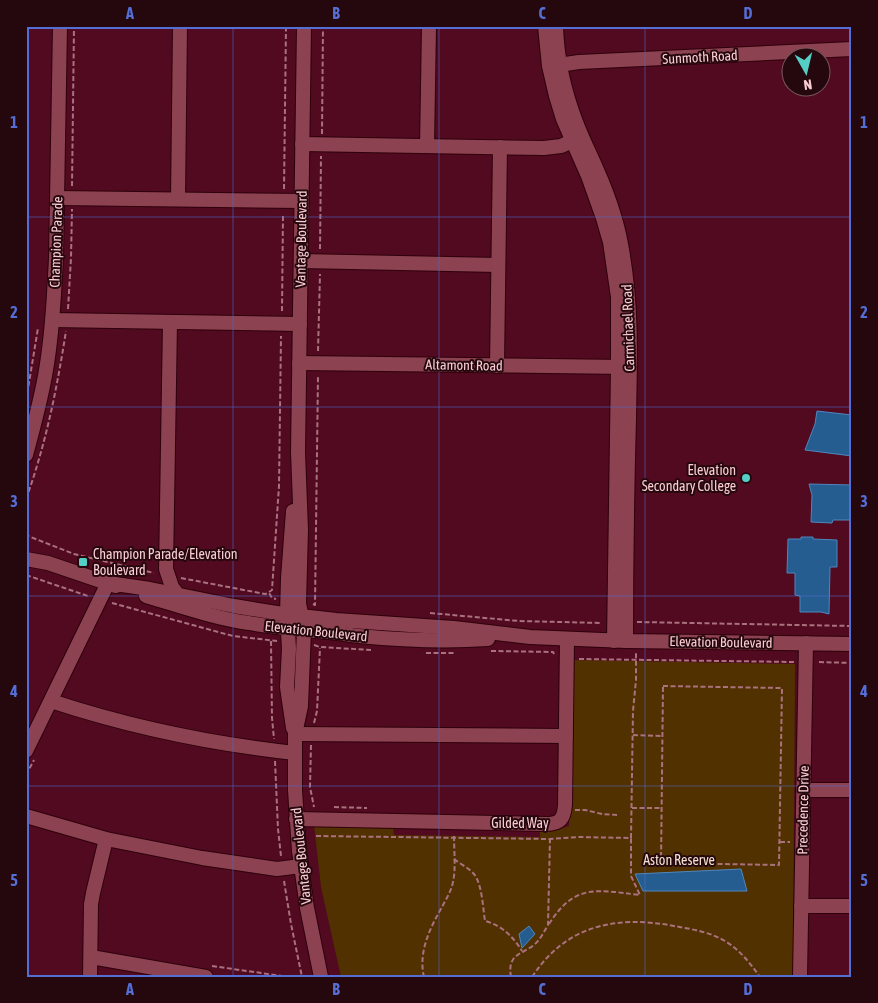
<svg xmlns="http://www.w3.org/2000/svg" width="878" height="1003" font-family="'Asap Condensed',sans-serif">
  <rect width="100%" height="100%" fill="#510a20"/>
  <!-- green -->
  <path fill="#523100" d="M574,660L795,664L793,977H341L321,887L314,825L393,827L394,835L540,837V829L557,830L569,826Z"/>
  <!-- building -->
  <g fill="#265d90" stroke="#4f87bd">
    <path d="M817,411L852,415V456L805,450L815,424Z"/>
    <path d="M809,484L852,485V520H833L832,523L811,522L812,495Z"/>
    <path d="M801,537H813V539L837,540V567H830L829,614L821,612H800V596L795,595V573H787L788,539H801Z"/>
    <path d="M741,869L747,891H643L635,874Z"/>
    <path d="M529,926L535,934L522,948L519,934Z"/>
  </g>
  <g fill="none" stroke-linecap="round" stroke-linejoin="round">
    <defs>
      <g id="minor">
        <path d="M304,26L298,452L301,530L299,603L304,630L301,706L295,734V790L299,851L307,908L321,977"/>
        <path d="M545,26L549,66L556,96L563,119L588,176L603,218L610,242L618,297V367L614,641"/>
        <path d="M556,26C557,59 564,91 576,122C582,138 590,154 597,170C609,197 619,227 623,256C632,310 630,364 629,418C627,493 626,567 626,641"/>
        <path d="M552,66L579,62L852,49"/>
        <path d="M302,144L544,148L561,146L579,138"/>
        <path d="M427,146L429,26"/>
        <path d="M58,198L302,201"/>
        <path d="M178,199L180,26"/>
        <path d="M301,261L498,265"/>
        <path d="M52,320L300,324"/>
        <path d="M170,322L166,569L172,587L178,595"/>
        <path d="M299,363L626,367"/>
        <path d="M497,366L500,147"/>
        <path d="M26,455C33,429 40,403 45,376C52,337 54,297 56,258L60,26"/>
        <path d="M26,559L48,563L116,586"/>
        <path d="M108,583L150,589L234,606L283,614L336,620L454,628L530,637L626,641L852,644"/>
        <path d="M146,596C180,606 214,618 249,623C275,628 302,630 328,632C339,633 349,635 359,636C401,640 445,642 488,639"/>
        <path d="M51,701C130,727 212,744 295,753"/>
        <path d="M293,728L287,687L289,649L287,615L288,578L293,511"/>
        <path d="M295,734L566,736"/>
        <path d="M26,751L108,583"/>
        <path d="M803,790H852"/>
        <path d="M26,816L106,839L202,858L277,869L301,866"/>
        <path d="M296,819L546,824C560,824 564,819 565,805L567,639"/>
        <path d="M801,906H852"/>
        <path d="M91,957L206,977"/>
        <path d="M90,977L91,904L93,893L106,839"/>
        <path d="M800,977L806,643"/>
      </g>
    </defs>
    <!-- minor casing -->
    <use href="#minor" stroke="#2e000b" stroke-width="16"/>
    <!-- path -->
    <g stroke="#aa717e" stroke-width="2" stroke-dasharray="5 2.5" stroke-linecap="butt">
      <path d="M322,134L323,26"/>
      <path d="M72,186L74,26"/>
      <path d="M284,189L286,26"/>
      <path d="M320,249L321,156"/>
      <path d="M68,309L71,258L72,209"/>
      <path d="M282,311L283,214"/>
      <path d="M318,351L320,274"/>
      <path d="M26,401L38,328"/>
      <path d="M26,499C46,444 57,388 66,331"/>
      <path d="M26,533L28,536L74,554L154,573"/>
      <path d="M26,575L88,596"/>
      <path d="M181,578L265,594L269,593L272,598L276,599"/>
      <path d="M269,592L272,590L279,486L281,336"/>
      <path d="M112,603L233,636L277,641"/>
      <path d="M313,604L315,605L318,376"/>
      <path d="M430,613L519,621L602,623"/>
      <path d="M637,622L852,626"/>
      <path d="M271,641L272,718L274,739"/>
      <path d="M314,645L320,647L371,650"/>
      <path d="M491,651L553,652L554,654"/>
      <path d="M426,653H454"/>
      <path d="M579,659L794,662"/>
      <path d="M819,662L852,663"/>
      <path d="M663,686L782,688L779,865L661,863Z"/>
      <path d="M314,723L317,711L320,648"/>
      <path d="M633,735L662,736"/>
      <path d="M311,745L310,787L314,807"/>
      <path d="M275,761L278,829L281,856"/>
      <path d="M26,775L34,760"/>
      <path d="M334,807L367,808"/>
      <path d="M632,808H662"/>
      <path d="M575,810H585L602,814L618,815"/>
      <path d="M316,836L550,839L578,837L631,838L633,711L636,680V653"/>
      <path d="M780,842H790"/>
      <path d="M454,859C460,864 469,868 474,874C482,884 483,908 485,921C502,925 514,938 522,951"/>
      <path d="M284,881L291,924L302,977"/>
      <path d="M549,924C575,883 597,890 640,895L631,876V838"/>
      <path d="M212,966L289,977"/>
      <path d="M424,977C418,952 430,928 442,907C446,899 451,892 453,882C456,868 454,851 454,836"/>
      <path d="M511,977C507,954 521,955 534,945C540,940 544,932 548,925L550,838"/>
      <path d="M532,977C566,925 616,915 674,926C691,929 710,932 725,941C740,950 750,963 760,977"/>
    </g>
    <!-- minor -->
    <use href="#minor" stroke="#8c4250" stroke-width="14"/>
  </g>
  <!-- grid -->
  <path fill="none" stroke="#546ed6" stroke-width="1" stroke-opacity="0.55" d="M233,26V977M439,26V977M645,26V977M26,217H852M26,407H852M26,596H852M26,786H852"/>
  <!-- markers -->
  <g fill="#55cec6" stroke="#25080e" stroke-width="2">
    <circle cx="746" cy="478" r="5"/>
    <rect x="78" y="557" width="10" height="10" rx="2.5"/>
  </g>
  <g text-anchor="middle" dominant-baseline="central" stroke-width="4" stroke-linejoin="round" paint-order="stroke">
    <!-- street labels -->
    <g font-size="14" fill="#f9cdd2" stroke="#25080e">
      <text transform="translate(700 57) rotate(-3)">Sunmoth Road</text>
      <text transform="translate(301 239) rotate(-89)">Vantage Boulevard</text>
      <text transform="translate(56 242) rotate(-88)">Champion Parade</text>
      <text transform="translate(628 328) rotate(-92)">Carmichael Road</text>
      <text transform="translate(464 365) rotate(1)">Altamont Road</text>
      <text transform="translate(316 631) rotate(6)">Elevation Boulevard</text>
      <text transform="translate(721 642) rotate(1)">Elevation Boulevard</text>
      <text transform="translate(803 810) rotate(-89)">Precedence Drive</text>
      <text x="520" y="823">Gilded Way</text>
      <text transform="translate(301 856) rotate(-96)">Vantage Boulevard</text>
    </g>
    <!-- poi labels -->
    <g font-size="14" fill="#f9cdd2" stroke="#25080e" text-anchor="end">
      <text x="736" y="470">Elevation<tspan x="736" dy="16">Secondary College</tspan></text>
      <text x="93" y="554" text-anchor="start">Champion Parade/Elevation<tspan x="93" dy="16">Boulevard</tspan></text>
    </g>
    <!-- park labels -->
    <g font-size="14" fill="#f2e1cf" stroke="#25080e">
      <text x="679" y="860">Aston Reserve</text>
    </g>
  </g>
  <!-- border -->
  <rect width="878" height="1003" fill="none" stroke="#25080e" stroke-width="55"/>
  <!-- north arrow -->
  <g transform="translate(806 72) rotate(172)"><circle r="24" fill="#25080e" stroke="#7a575c"/>
  <path d="M0-4L9 19L0 12L-9 19Z" fill="#55cec6"/>
  <text y="-8" font-size="14" font-weight="bold" text-anchor="middle" fill="#f9cdd2">N</text>
  </g>
  <rect x="28" y="28" width="822" height="948" fill="none" stroke="#546ed6" stroke-width="2"/>
  <g font-size="16" text-anchor="middle" font-weight="bold" fill="#546ed6">
    <text x="130" y="19">A</text>
    <text x="336" y="19">B</text>
    <text x="542" y="19">C</text>
    <text x="748" y="19">D</text>
    <text x="14" y="128">1</text>
    <text x="864" y="128">1</text>
    <text x="14" y="318">2</text>
    <text x="864" y="318">2</text>
    <text x="14" y="507">3</text>
    <text x="864" y="507">3</text>
    <text x="14" y="697">4</text>
    <text x="864" y="697">4</text>
    <text x="14" y="886">5</text>
    <text x="864" y="886">5</text>
    <text x="130" y="995">A</text>
    <text x="336" y="995">B</text>
    <text x="542" y="995">C</text>
    <text x="748" y="995">D</text>
  </g>
</svg>
